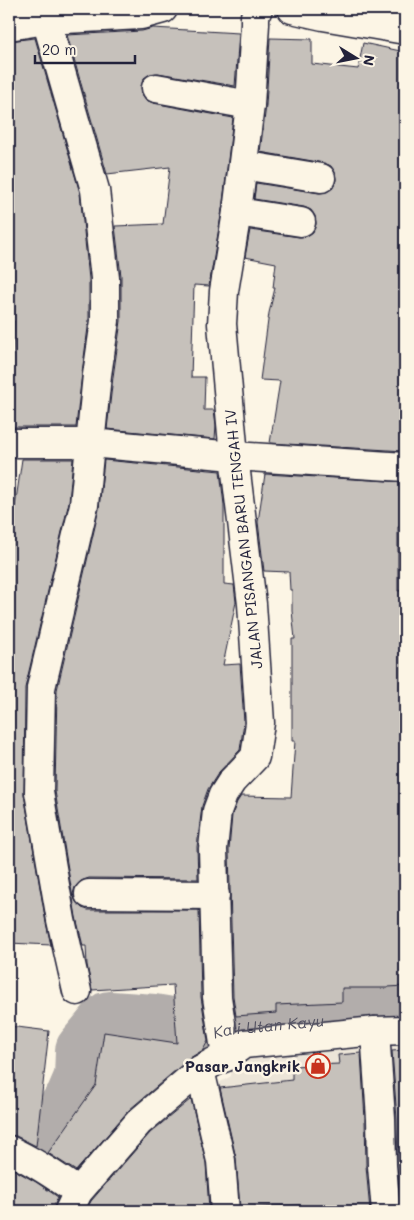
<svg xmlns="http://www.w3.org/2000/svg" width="414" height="1220" font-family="Mali,sans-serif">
  <rect width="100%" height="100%" fill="#fcf5e5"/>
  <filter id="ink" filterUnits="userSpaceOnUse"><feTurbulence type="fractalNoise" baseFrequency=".02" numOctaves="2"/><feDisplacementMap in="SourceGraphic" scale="10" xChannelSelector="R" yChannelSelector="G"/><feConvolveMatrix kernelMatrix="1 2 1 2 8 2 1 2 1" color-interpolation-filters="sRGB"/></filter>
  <g filter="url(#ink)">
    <!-- built -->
    <path fill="#ece5d8" d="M369,1015L405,1016V1094L385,1095L367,1104H336L279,1119L217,1123L214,1086L231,1076L232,1057L229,1028Z"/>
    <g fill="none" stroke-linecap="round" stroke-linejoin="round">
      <!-- river -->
      <path stroke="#b2adab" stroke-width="60" id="s1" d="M9,1172L44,1143L75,1099L84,1078L85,1051L110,1021L154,1024L209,1033L229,1028L369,1015L405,1016"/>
    </g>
    <!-- building -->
    <g fill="#c6c1bb" stroke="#22223b">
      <path d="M153,28L239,33L235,86L158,73L150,74L144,78L141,86L142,94L146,100L153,103L233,118L222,210L209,286L194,285L191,377H205L204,410H214L216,425L215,439L107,429L113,377L121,321V276L115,226L163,224L170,167L107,174L67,35L142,31Z"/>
      <path d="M35,38L80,193L89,279V320L82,373L76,427H9V403H11L14,321H9V41Z"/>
      <path d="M270,38L312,39V64L358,69L363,43L405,52V451L270,443L280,381L260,380L269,313L275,288H273L276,263L245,257L250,230L299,237L307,236L313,232L316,224L315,216L311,210L304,207L254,199L256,183L319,193L327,192L333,188L336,180L335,172L331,166L324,163L260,152L266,106Z"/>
      <path d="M22,459H73L69,502L25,688L24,794L46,923L51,945L9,943V534H11Z"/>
      <path d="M104,460L220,471L224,505V584L234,585L236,602L223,665L240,664L244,722L240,750L219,772L208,789L202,806L197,847L198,879L89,878L81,881L75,887L73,894L76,902L82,908L88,910H199L201,997L208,1041L203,1050L190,1058L129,1110L76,1171L48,1153L96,1085L104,1032L177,1043L173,985L92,990L87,965L86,946H83L76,917L55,791L57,690L99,509Z"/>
      <path d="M265,474L405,482V527H398V591L405,590V703H401L402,753H405V794L401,840H405V986L388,987V988H342V1002L276,1005V1013L236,1016L233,996L229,850L232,815L237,802L241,796L291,797L295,741H292V639H295L292,611V590H290L289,572L264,571L258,522Z"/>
      <path d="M9,1026L49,1031L36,1146L16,1136L9,1135Z"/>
      <path d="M405,1050V1210H402L398,1165L397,1119L392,1051Z"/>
      <path d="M361,1053L365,1120L366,1166L370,1211H301L300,1205L240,1208L236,1158L220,1088L292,1080V1066L339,1064L338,1055Z"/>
      <path d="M191,1099L206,1163L209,1211H86L91,1201L150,1133Z"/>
      <path d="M9,1167L36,1182L58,1197L55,1204L54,1211H9Z"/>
    </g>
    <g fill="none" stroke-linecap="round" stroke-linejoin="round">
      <defs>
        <g id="minor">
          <path d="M43,9L95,190L105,278V321L97,375L84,505L41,688L39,792L61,920L77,991"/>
          <path d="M292,9L323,16L405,30"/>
          <path d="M9,26L46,20L141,15L163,9"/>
          <path d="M156,88L250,105"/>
          <path d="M243,165L321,178"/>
          <path d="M237,212L301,222"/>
          <path d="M9,443H90L234,456L405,467"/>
          <path d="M89,894L215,895"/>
          <path d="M375,1031L381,1119L382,1166L386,1211"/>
          <path d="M226,1057L217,997L213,849L217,811L223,795L232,781L255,757L260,723L252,604L234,456L222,324L224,291L237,212L250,105L255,24V16L258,9"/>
          <path d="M200,1070L221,1161L225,1211"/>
          <path d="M9,1150C33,1161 56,1176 78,1192"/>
          <path d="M69,1211L78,1192L139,1122L200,1070L214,1062L226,1057L244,1044L375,1031L405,1030"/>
        </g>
      </defs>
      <!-- minor casing -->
      <use href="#minor" stroke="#22223b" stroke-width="31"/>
      <!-- minor -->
      <use href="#minor" stroke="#fcf5e5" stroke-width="28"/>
    </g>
  </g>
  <!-- icons -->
  <defs>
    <symbol id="shop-ring" viewBox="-11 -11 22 22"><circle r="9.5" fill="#fcf5e5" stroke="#c8321e" stroke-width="1.5"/><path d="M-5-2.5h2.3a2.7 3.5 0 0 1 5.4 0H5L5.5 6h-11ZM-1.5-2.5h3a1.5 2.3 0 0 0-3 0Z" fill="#c8321e"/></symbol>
  </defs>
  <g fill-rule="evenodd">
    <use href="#shop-ring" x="304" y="1052" width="28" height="28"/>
  </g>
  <g text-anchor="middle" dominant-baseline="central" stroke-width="5" stroke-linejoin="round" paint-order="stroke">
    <!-- street labels -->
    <g font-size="15" fill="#22223b" stroke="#fcf5e5">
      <text transform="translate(243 539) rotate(-96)">JALAN PISANGAN BARU TENGAH IV</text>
    </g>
    <!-- poi labels -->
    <g font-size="15" font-weight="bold" fill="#22223b" stroke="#fcf5e5" text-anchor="end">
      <text x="300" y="1066">Pasar Jangkrik</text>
    </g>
    <!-- water labels -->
    <g font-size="16" font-style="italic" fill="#545362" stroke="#fcf5e5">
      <text stroke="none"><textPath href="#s1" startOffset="348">Kali Utan Kayu</textPath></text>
    </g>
  </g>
  <!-- margin -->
  <rect width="414" height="1220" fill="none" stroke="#fcf5e5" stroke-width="30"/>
  <rect x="15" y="15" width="384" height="1190" fill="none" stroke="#22223b" stroke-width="2" filter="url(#ink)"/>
  <!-- north arrow -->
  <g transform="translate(356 58) rotate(100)" stroke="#fcf5e5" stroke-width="4" paint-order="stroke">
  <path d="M0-4L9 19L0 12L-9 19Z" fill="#22223b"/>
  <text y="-8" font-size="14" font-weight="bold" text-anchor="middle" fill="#22223b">N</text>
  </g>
  <!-- scale -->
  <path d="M35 55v8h100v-8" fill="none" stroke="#22223b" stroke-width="2.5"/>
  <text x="42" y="55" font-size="15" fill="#22223b" stroke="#fcf5e5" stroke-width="4" paint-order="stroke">20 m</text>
</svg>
